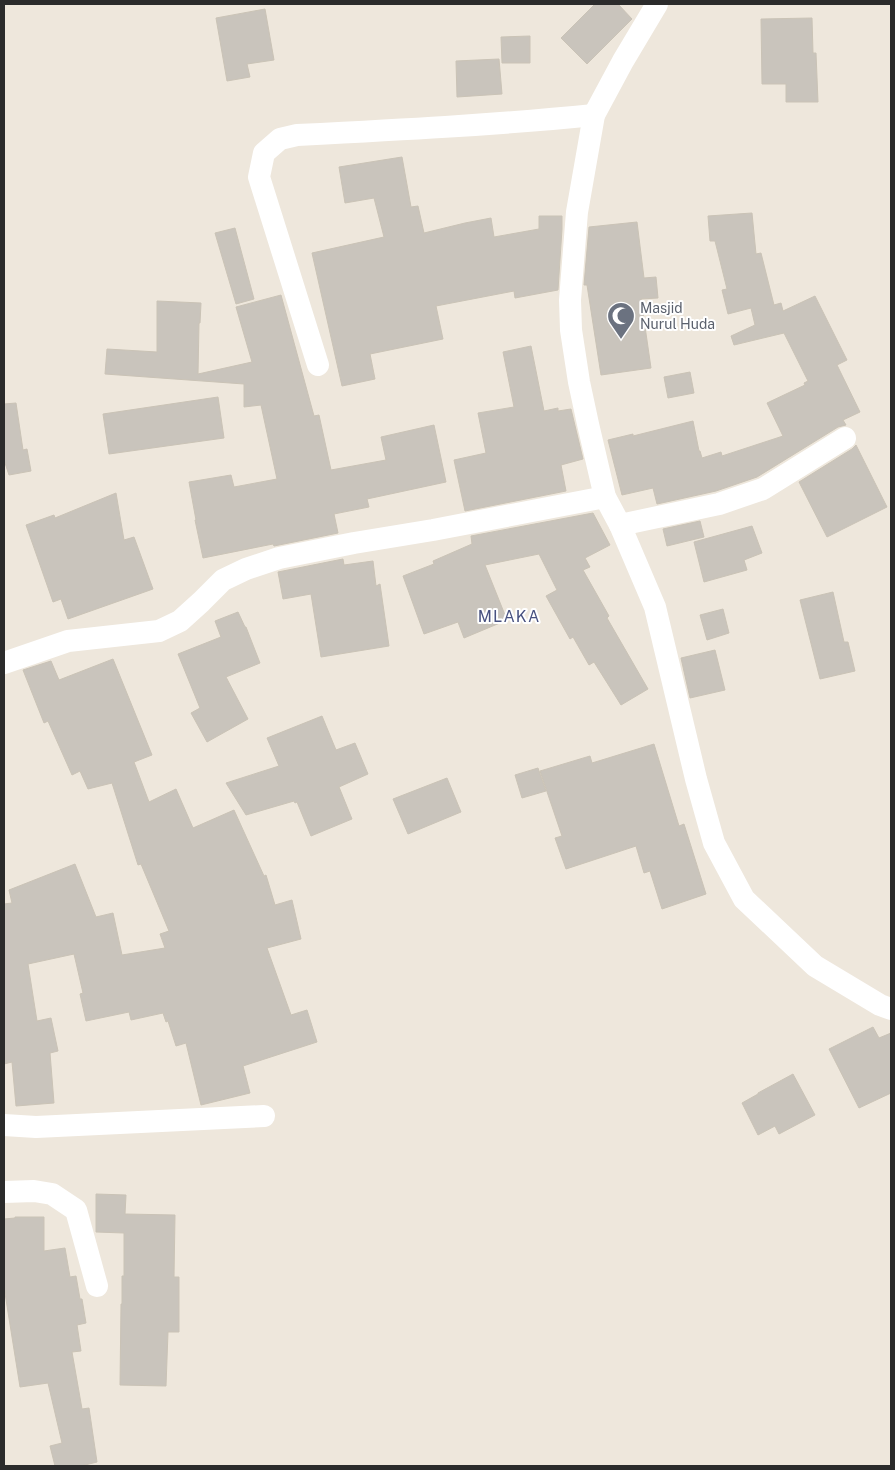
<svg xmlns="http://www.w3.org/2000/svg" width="895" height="1470" font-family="'Public Sans',sans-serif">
  <rect width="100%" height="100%" fill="#eee7dc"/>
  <!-- building -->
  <g fill="#c9c4bc" stroke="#cac3b6">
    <path d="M595,4H618L632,19L587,64L561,38Z"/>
    <path d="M265,9L274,60L247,64L250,77L227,81L216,18Z"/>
    <path d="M812,18L813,53H816L818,102H786V84H762L761,19Z"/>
    <path d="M530,36V63H502L501,37Z"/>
    <path d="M499,59L502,94L457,97L456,61Z"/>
    <path d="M402,157L411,207L418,206L424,233L465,223L491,218L494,237L539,229V216H562V229L558,290L515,298L514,291L436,306L443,339L370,354L375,379L342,386L312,253L384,237L374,198L345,203L339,167Z"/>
    <path d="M752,213L756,254L761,253L774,305L781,303L783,311L815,296L847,360L837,365L860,412L843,420L846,425L838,427L757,477L716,491L657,504L653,488L622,495L608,440L633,434V436L693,421L699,451H700L702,458L721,452L722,456L783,436L767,403L805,385L804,383L808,381L784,333L734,345L731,336L755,325L751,308L728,314L722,290L727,289L715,241H710L708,216Z"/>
    <path d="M637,222L644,278L656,277L658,298L641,299L651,368L601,375L587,285H584L589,227Z"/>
    <path d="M235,228L254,299L236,304L215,233Z"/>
    <path d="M281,295L314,416L319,415L331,470L386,460L381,437L434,425L446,482L367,499L369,507L334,514L338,533L274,546L273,544L203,558L195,520H196L189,482L231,475L234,487L277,479L261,405L244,407V384L105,374L107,349L157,352V301L201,303L200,323H199L198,374L252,362L236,307Z"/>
    <path d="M531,346L544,411L558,408V411L571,409L583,459L561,465L566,491L465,511L454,460L486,453L478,413L514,407L503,352Z"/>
    <path d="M690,372L694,393L668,398L664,377Z"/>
    <path d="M218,397L224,438L109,454L103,414Z"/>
    <path d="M16,403L23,450L27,449L31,471L9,475L4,460V404Z"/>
    <path d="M856,445L887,507L827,537L799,482L852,449Z"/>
    <path d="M116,493L124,540L134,537L153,589L68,619L61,599L53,602L26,525L54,515L55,518Z"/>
    <path d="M593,513L610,545L585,558L590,567L583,570L609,616L607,618L648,689L621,705L594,662L589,665L573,637L570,639L546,596L557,590L539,554L485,565L507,620L464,638L458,622L424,634L403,576L434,564L433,561L472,544L471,536Z"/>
    <path d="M700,521L704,537L667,546L663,529Z"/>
    <path d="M752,526L762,553L744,560L747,570L704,582L694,542Z"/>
    <path d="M343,559L344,565L373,561L376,586L380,584L389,646L321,657L311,594L283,599L278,572Z"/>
    <path d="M833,592L844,642H848L855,671L820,679L800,600Z"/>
    <path d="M723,609L729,633L707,640L700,615Z"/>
    <path d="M238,612L245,627H246L260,663L226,677L248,719L207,742L191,713L200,708L178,654L221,637L215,621Z"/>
    <path d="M715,650L725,690L690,698L681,658Z"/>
    <path d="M113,659L152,755L134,762L149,802L176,789L193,828L234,810L264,876L266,875L275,905L292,900L301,939L267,948L291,1015L307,1010L317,1042L243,1066L250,1093L201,1105L186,1043L176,1046L168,1021L166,1022L163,1013L131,1020L129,1012L86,1021L80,994L83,993L74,954L28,964L37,1021L51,1018L58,1051L50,1053L54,1103L16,1106L12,1062L4,1064V904L12,903L9,890L75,864L96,917L113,913L122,955L165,948L160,934L169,931L141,864L138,865L112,783L88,789L80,771L72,775L48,721L44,723L23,670L51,661L59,680Z"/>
    <path d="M322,716L336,750L355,743L368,774L339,787L352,819L311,836L297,802L295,803L294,801L246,815L226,783L279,766L267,738Z"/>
    <path d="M654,744L679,826L684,824L706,894L662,909L650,871L644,873L636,846L566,869L555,838L562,836L540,771L590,756L592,763Z"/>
    <path d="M538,768L546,791L522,798L515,775Z"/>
    <path d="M447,778L461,812L408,834L393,799Z"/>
    <path d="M873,1027L879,1038L891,1033V1093L859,1108L829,1049Z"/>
    <path d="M793,1074L815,1115L779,1134L775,1126L758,1135L742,1103L758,1094V1093Z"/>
    <path d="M96,1194L126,1195L125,1214L175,1215L174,1277H179V1332H168L166,1386L120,1385L121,1304H122V1276H124V1233L96,1232Z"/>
    <path d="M15,1217H44V1251L65,1248L70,1277L76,1276L80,1299H82L86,1323L77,1325L81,1351L72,1352L82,1409L89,1408L97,1462L81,1466H55L50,1446L62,1443L48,1383L20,1387L4,1287V1219L15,1218Z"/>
  </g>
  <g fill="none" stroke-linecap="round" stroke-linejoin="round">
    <!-- street -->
    <g stroke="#fff" stroke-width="22">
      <path d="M657,4L623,61L594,115L577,212L570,300L571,330L579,382L588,424L605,497L620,525L655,607L696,779L714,843L744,899L815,966L880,1005L891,1009"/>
      <path d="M318,365L259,177L264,153L280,139L297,135C396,130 495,125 594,115"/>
      <path d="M620,525L719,504L763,489L845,438"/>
      <path d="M4,663L68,641L159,631L180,621L201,602L223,580L246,569L279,558L354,543L433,530L605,497"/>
      <path d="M4,1125L36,1127L264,1116"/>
      <path d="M4,1192L34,1191L52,1194L76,1210L97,1286"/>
    </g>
  </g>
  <!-- icons -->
  <defs>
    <symbol id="mosque-pin" viewBox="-11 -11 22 30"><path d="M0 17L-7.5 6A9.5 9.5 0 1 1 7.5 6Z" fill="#6b7280" stroke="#fff"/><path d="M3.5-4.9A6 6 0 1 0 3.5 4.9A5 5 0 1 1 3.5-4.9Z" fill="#fff"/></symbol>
  </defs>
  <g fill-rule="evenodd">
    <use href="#mosque-pin" x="605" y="300" width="32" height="43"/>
  </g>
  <g text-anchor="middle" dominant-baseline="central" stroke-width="4" stroke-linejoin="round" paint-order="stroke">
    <!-- worship labels -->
    <g font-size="14" fill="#5b616d" stroke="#fff" text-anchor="start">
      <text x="640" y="308">Masjid<tspan x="640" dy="16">Nurul Huda</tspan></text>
    </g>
    <!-- quarter labels -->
    <g font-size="16" letter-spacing="1" fill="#485180" stroke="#fff">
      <text x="509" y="616">MLAKA</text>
    </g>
  </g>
  <!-- border -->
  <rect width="895" height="1470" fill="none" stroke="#2b2b2b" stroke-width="10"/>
</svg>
